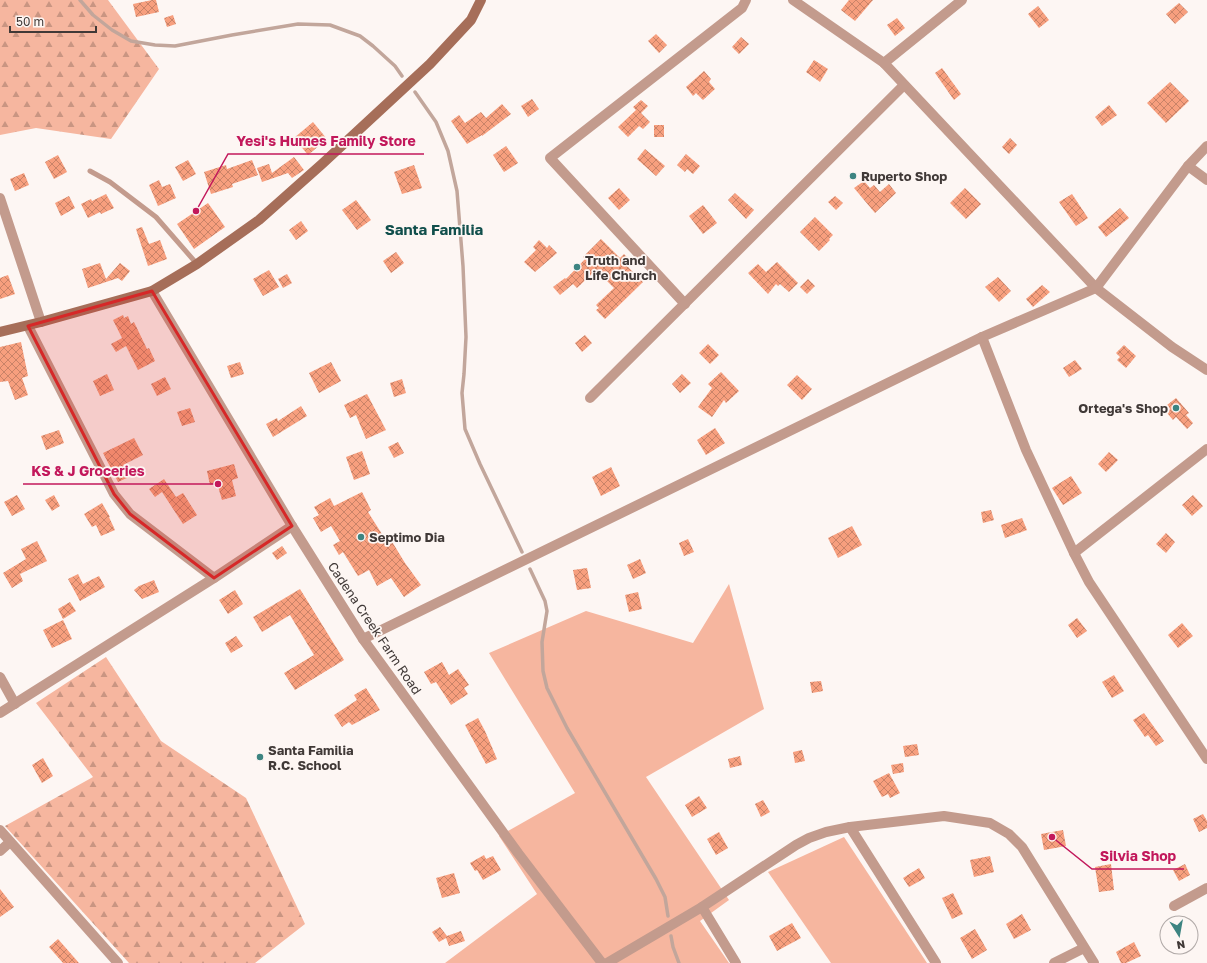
<svg xmlns="http://www.w3.org/2000/svg" width="1207" height="963" font-family="'Golos Text',sans-serif">
  <defs>
    <pattern id="forest-firs" width="22" height="20" patternUnits="userSpaceOnUse"><rect width="22" height="20" fill="#f6b69f"/><path d="M5 1l3.5 6h-7zM16 11l3.5 6h-7z" fill="#c99582"/></pattern>
    <pattern id="building-cross-hatch" width="8" height="8" patternUnits="userSpaceOnUse"><rect width="8" height="8" fill="#f79f7e"/><path d="M0 0l8 8M0 8l8-8" fill="none" stroke="#c98368"/></pattern>
  </defs>
  <rect width="100%" height="100%" fill="#fdf6f3"/>
  <!-- green -->
  <g fill="#f6b69f">
    <path d="M729,584L764,709L646,777L729,900L700,921L729,963H445L537,894L499,836L575,793L489,653L586,611L693,643Z"/>
    <path d="M844,837L927,963H831L768,872Z"/>
  </g>
  <!-- forest -->
  <g fill="url(#forest-firs)">
    <path d="M0,0H108L159,69L111,139L36,128L0,135Z"/>
    <path d="M106,657L161,741L246,798L305,924L255,963H129L5,826L93,777L36,703Z"/>
  </g>
  <g fill="none" stroke-linecap="round" stroke-linejoin="round">
    <!-- stream -->
    <g stroke="#c2a69b" stroke-width="3.5">
      <path d="M80,0L93,15L112,30L131,41L155,45L175,46L232,35L298,24L330,25L360,36L373,46L395,66L402,76"/>
      <path d="M415,92L436,122L448,151L457,191L463,266L466,337L464,374L462,393L465,429L480,464L522,552"/>
      <path d="M530,569L545,601L547,611L542,642L543,671L547,688L567,728L656,879L665,897L668,916"/>
      <path d="M671,936L673,947L679,963"/>
    </g>
  </g>
  <!-- building -->
  <g fill="url(#building-cross-hatch)">
    <path d="M152,0H156L159,12L136,17L133,4Z"/>
    <path d="M849,0H873L855,21L841,10Z"/>
    <path d="M1179,3L1188,12L1175,24L1166,14Z"/>
    <path d="M1038,6L1049,20L1039,28L1028,14Z"/>
    <path d="M173,15L176,24L167,27L164,18Z"/>
    <path d="M897,18L905,28L895,36L887,25Z"/>
    <path d="M656,34L667,45L659,53L648,41Z"/>
    <path d="M741,37L749,44L739,54L732,47Z"/>
    <path d="M814,60L828,69L820,82L806,72Z"/>
    <path d="M942,68L961,94L954,100L935,73Z"/>
    <path d="M704,71L711,79L709,82L715,89L703,100L696,93L693,96L686,87Z"/>
    <path d="M1170,82L1189,101L1166,123L1147,103Z"/>
    <path d="M532,99L539,109L528,117L521,106Z"/>
    <path d="M641,100L648,106L641,113L650,122L643,129L639,126L628,137L618,127L636,110L633,107Z"/>
    <path d="M502,104L511,114L482,136V135L467,144L451,121L459,115L465,123L481,112L486,118Z"/>
    <path d="M1109,105L1117,115L1102,126L1095,117Z"/>
    <path d="M313,122L327,139L308,155L294,138Z"/>
    <rect x="654" y="125" width="10" height="12"/>
    <path d="M1010,138L1017,145L1009,154L1002,147Z"/>
    <path d="M506,146L518,163L504,172L493,155Z"/>
    <path d="M645,149L665,166L656,176L637,159Z"/>
    <path d="M686,154L700,166L693,174L687,169L685,172L677,165Z"/>
    <path d="M58,155L67,172L54,179L45,162Z"/>
    <path d="M294,157L304,170L292,178L288,173L262,182L257,168L269,164L272,173Z"/>
    <path d="M188,160L196,174L183,181L175,167Z"/>
    <path d="M252,160L258,175L232,184L233,187L211,194L204,172L226,165L227,169Z"/>
    <path d="M414,165L422,188L402,194L394,172Z"/>
    <path d="M24,173L29,185L15,191L10,179Z"/>
    <path d="M159,180L162,187L170,184L176,198L158,206L149,185Z"/>
    <path d="M864,181L870,188L874,185L880,192L889,184L896,193L875,213L854,188Z"/>
    <path d="M619,188L630,200L619,210L608,198Z"/>
    <path d="M965,188L981,204L966,219L950,203Z"/>
    <path d="M735,193L754,210L746,219L728,200Z"/>
    <path d="M106,194L114,208L101,214L100,212L88,218L81,204L91,199L92,201Z"/>
    <path d="M1072,194L1088,218L1076,226L1059,202Z"/>
    <path d="M69,196L75,208L61,216L55,203Z"/>
    <path d="M835,196L843,203L836,210L828,202Z"/>
    <path d="M356,200L371,220L357,230L342,210Z"/>
    <path d="M208,203L225,227L194,249L177,224Z"/>
    <path d="M703,205L717,223L703,234L689,216Z"/>
    <path d="M1120,208L1129,218L1106,237L1098,227Z"/>
    <path d="M815,217L833,235L829,239L830,240L819,251L800,232Z"/>
    <path d="M301,221L308,231L296,240L289,230Z"/>
    <path d="M142,227L149,244L160,240L167,259L148,266L136,229Z"/>
    <path d="M601,239L620,258L624,254L630,260L626,265L643,282L605,319L596,310L599,308L596,305L614,288L596,270L577,288L573,284L560,295L553,287L565,278L566,279L585,259L583,257Z"/>
    <path d="M539,240L547,248L549,245L557,253L535,272L524,262L536,250L533,247Z"/>
    <path d="M396,252L404,263L391,273L383,261Z"/>
    <path d="M777,262L798,283L789,292L780,284L778,286L776,284L768,294L748,273L758,264L766,272Z"/>
    <path d="M100,263L106,279L120,263L130,271L122,281L118,278L88,288L82,269Z"/>
    <path d="M269,270L279,287L263,296L253,279Z"/>
    <path d="M287,274L292,283L283,288L278,279Z"/>
    <path d="M8,275L15,294L0,299V278Z"/>
    <path d="M998,277L1011,291L999,302L985,287Z"/>
    <path d="M808,279L815,286L807,294L800,287Z"/>
    <path d="M1042,285L1050,292L1033,307L1026,299Z"/>
    <path d="M123,315L124,318L128,316L131,324L134,322L147,349L149,348L155,361L138,370L126,346L116,352L111,344L122,338L113,320Z"/>
    <path d="M585,335L592,343L582,352L575,343Z"/>
    <path d="M21,342L28,376L22,378L28,395L15,400L8,381L0,382V347Z"/>
    <path d="M708,344L719,355L710,364L699,353Z"/>
    <path d="M1124,345L1136,356L1126,368L1117,360L1120,357L1116,353Z"/>
    <path d="M1075,360L1082,369L1069,377L1063,368Z"/>
    <path d="M240,362L244,374L231,378L227,366Z"/>
    <path d="M331,362L341,381L319,393L309,373Z"/>
    <path d="M721,372L739,391L726,403L724,400L712,417L698,407L712,388L708,384Z"/>
    <path d="M107,374L114,390L100,396L93,381Z"/>
    <path d="M682,374L691,383L680,393L672,384Z"/>
    <path d="M797,375L812,389L802,400L787,385Z"/>
    <path d="M165,377L171,389L157,396L151,384Z"/>
    <path d="M402,379L406,393L394,397L390,383Z"/>
    <path d="M367,394L386,430L366,439L356,415L350,418L344,405Z"/>
    <path d="M1176,398L1189,413L1186,415L1193,423L1187,429L1176,417L1173,420L1167,413L1170,409L1167,405Z"/>
    <path d="M301,406L307,416L273,437L266,424L277,418L278,421Z"/>
    <path d="M190,408L195,422L182,426L177,412Z"/>
    <path d="M715,428L725,443L706,455L697,440Z"/>
    <path d="M59,430L64,443L46,450L41,436Z"/>
    <path d="M134,438L143,455L123,465L129,477L118,482L103,453Z"/>
    <path d="M398,442L404,453L394,458L388,447Z"/>
    <path d="M362,451L370,474L354,480L346,457Z"/>
    <path d="M1109,452L1118,460L1106,472L1098,464Z"/>
    <path d="M234,464L238,478L232,480L236,496L222,500L217,483L210,485L207,471Z"/>
    <path d="M611,467L620,486L601,496L592,477Z"/>
    <path d="M1071,476L1082,493L1063,505L1052,488Z"/>
    <path d="M164,479L176,497L183,493L197,515L183,524L162,492L155,497L149,489Z"/>
    <path d="M362,492L371,510L368,512L387,542L391,540L405,563L421,585L404,597L391,578L377,586L369,570L358,576L343,552L339,555L333,545L340,541L331,526L321,532L313,518L319,515L314,507L330,498L334,506Z"/>
    <path d="M17,495L25,509L12,516L4,502Z"/>
    <path d="M54,495L60,506L52,511L45,500Z"/>
    <path d="M1193,495L1203,506L1192,516L1182,505Z"/>
    <path d="M102,503L110,517H109L115,530L101,536L96,525L92,527L84,514Z"/>
    <path d="M991,510L994,520L983,523L981,512Z"/>
    <path d="M1022,518L1027,530L1005,538L1001,525Z"/>
    <path d="M852,526L862,545L838,558L828,538Z"/>
    <path d="M1166,533L1175,542L1166,553L1156,544Z"/>
    <path d="M688,539L694,552L684,556L679,543Z"/>
    <path d="M37,541L47,561L20,574L23,581L12,588L3,573L26,559L21,549Z"/>
    <path d="M282,546L287,553L277,560L272,553Z"/>
    <path d="M640,559L646,573L633,579L627,565Z"/>
    <path d="M587,568L591,588L577,590L573,570Z"/>
    <path d="M78,574L83,584L99,576L105,587L80,601L68,579Z"/>
    <path d="M154,580L159,592L142,599L134,590L139,586Z"/>
    <path d="M300,589L344,660L295,690L284,673L314,655L290,615L262,632L253,617Z"/>
    <path d="M235,590L243,604L228,614L219,600Z"/>
    <path d="M638,592L642,609L629,612L625,595Z"/>
    <path d="M70,602L76,611L63,619L58,609Z"/>
    <path d="M1077,618L1087,631L1077,638L1068,625Z"/>
    <path d="M63,620L72,639L52,648L43,630Z"/>
    <path d="M1182,623L1193,636L1178,648L1168,635Z"/>
    <path d="M236,636L243,646L231,653L225,643Z"/>
    <path d="M442,662L449,675L458,669L469,685L464,688L468,694L451,705L436,682L431,684L424,672Z"/>
    <path d="M1114,675L1124,691L1112,698L1102,682Z"/>
    <path d="M821,681L823,691L812,693L810,682Z"/>
    <path d="M366,688L380,710L352,725L349,722L342,727L334,715L357,700L354,695Z"/>
    <path d="M1144,713L1164,741L1156,746L1148,735L1145,737L1133,720Z"/>
    <path d="M478,718L485,731L497,759L486,764L465,725Z"/>
    <path d="M917,744L919,755L905,757L903,746Z"/>
    <path d="M802,750L805,761L795,763L793,752Z"/>
    <path d="M740,756L742,765L730,768L728,759Z"/>
    <path d="M43,758L53,776L42,783L32,765Z"/>
    <path d="M903,763L904,772L893,774L891,765Z"/>
    <path d="M889,773L900,793L890,798L888,794L882,797L873,781Z"/>
    <path d="M699,796L707,808L692,817L685,805Z"/>
    <path d="M763,800L770,812L761,817L755,804Z"/>
    <path d="M1203,814L1207,821V828L1199,832L1193,819Z"/>
    <path d="M1063,830L1066,846L1044,850L1041,834Z"/>
    <path d="M719,832L728,848L716,855L707,839Z"/>
    <path d="M484,855L486,859L493,856L501,870L483,880L477,870L475,871L470,863Z"/>
    <path d="M990,856L994,872L974,877L970,860Z"/>
    <path d="M1111,864L1114,890L1099,892L1095,867Z"/>
    <path d="M1185,864L1190,875L1179,881L1173,870Z"/>
    <path d="M919,868L925,878L909,887L903,878Z"/>
    <path d="M454,873L460,893L442,898L436,878Z"/>
    <path d="M0,889L14,907L0,917Z"/>
    <path d="M953,893L963,914L952,919L942,898Z"/>
    <path d="M1022,914L1031,930L1014,939L1006,924Z"/>
    <path d="M792,923L801,938L777,951L769,936Z"/>
    <path d="M440,927L447,936L461,931L465,941L449,946L446,938L439,942L432,932Z"/>
    <path d="M975,929L987,950L972,959L960,938Z"/>
    <path d="M58,939L79,963H63L49,947Z"/>
    <path d="M1134,942L1141,956L1126,963H1121L1116,952Z"/>
  </g>
  <g fill="none" stroke-linecap="round" stroke-linejoin="round">
    <!-- service -->
    <path stroke="#c39b8d" stroke-width="5" d="M90,171L110,182L156,217L197,264"/>
    <!-- minor -->
    <g stroke="#c39b8d" stroke-width="10">
      <path d="M793,0L884,63L1096,288L1172,347L1207,370"/>
      <path d="M884,63L962,0"/>
      <path d="M1188,166L1207,180"/>
      <path d="M0,198L41,322"/>
      <path d="M152,291L292,526L363,639L518,853L602,963"/>
      <path d="M685,304L550,158L742,8L746,0"/>
      <path d="M28,326L114,494L130,514L214,578"/>
      <path d="M982,337L1026,450L1074,553L1089,582L1207,759"/>
      <path d="M590,398L904,85"/>
      <path d="M1074,553L1207,449"/>
      <path d="M363,639L982,337L1096,288L1188,166L1207,146"/>
      <path d="M0,677L15,704"/>
      <path d="M0,713L214,578L292,526"/>
      <path d="M850,827L936,963"/>
      <path d="M0,830L118,963"/>
      <path d="M0,851L10,842"/>
      <path d="M1174,906L1207,888"/>
      <path d="M702,907L736,963"/>
      <path d="M607,963L702,907L796,845L809,838L826,832L850,827L944,816L990,823L1009,834L1022,847L1094,963"/>
      <path d="M1054,963L1084,948"/>
    </g>
    <!-- secondary -->
    <path stroke="#a66e59" stroke-width="10" d="M0,332L41,322L152,291L197,264L259,220L322,164L430,64L471,20L481,0"/>
  </g>
  <!-- marked area -->
  <path fill="#d62828" fill-opacity="0.2" stroke="#d62828" stroke-width="3" stroke-linejoin="round" d="M152,291L292,526L214,578L130,514L114,494L28,326Z"/>
  <!-- markers -->
  <g fill="#3d8481" stroke="#fdf6f3" stroke-width="1.5">
    <circle cx="853" cy="176" r="4"/>
    <circle cx="577" cy="267" r="4"/>
    <circle cx="1176" cy="408" r="4"/>
    <circle cx="361" cy="537" r="4"/>
    <circle cx="260" cy="757" r="4"/>
  </g>
  <g text-anchor="middle" dominant-baseline="central" stroke-width="3.5" stroke-linejoin="round" paint-order="stroke">
    <!-- poi labels -->
    <g font-size="13" font-weight="bold" fill="#403937" stroke="#fdf6f3" text-anchor="start">
      <text x="861" y="176">Ruperto Shop</text>
      <text x="585" y="260">Truth and<tspan x="585" dy="15">Life Church</tspan></text>
      <text x="1168" y="408" text-anchor="end">Ortega's Shop</text>
      <text x="369" y="537">Septimo Dia</text>
      <text x="268" y="750">Santa Familia<tspan x="268" dy="15">R.C. School</tspan></text>
    </g>
    <!-- street labels -->
    <g font-size="13" fill="#403937" stroke="#fdf6f3">
      <text transform="translate(375 628) rotate(56)">Cadena Creek Farm Road</text>
    </g>
    <!-- quarter labels -->
    <g font-size="15" font-weight="bold" fill="#114f4c" stroke="#fdf6f3">
      <text x="434" y="229">Santa Familia</text>
    </g>
  </g>
  <!-- callouts -->
  <path fill="none" stroke="#c2185b" stroke-width="1.5" d="M196 211L228 154H424M218 484L153 484H23M1052 837L1092 869H1184"/>
  <g fill="#c2185b" stroke="#fdf6f3" stroke-width="1.5">
    <circle cx="196" cy="211" r="4"/>
    <circle cx="218" cy="484" r="4"/>
    <circle cx="1052" cy="837" r="4"/>
  </g>
  <g font-size="14" text-anchor="middle" font-weight="bold" fill="#c2185b" stroke="#fdf6f3" stroke-width="3.5" stroke-linejoin="round" paint-order="stroke">
    <text x="326" y="146">Yesi's Humes Family Store</text>
    <text x="88" y="476">KS &amp; J Groceries</text>
    <text x="1138" y="861">Silvia Shop</text>
  </g>
  <!-- north arrow -->
  <g transform="translate(1179 935) rotate(169)"><circle r="19" fill="#fdf6f3" stroke="#b1aaa8"/>
  <path d="M0-3L7 15L0 10L-7 15Z" fill="#3d8481"/>
  <text y="-6" font-size="11" font-weight="bold" text-anchor="middle" fill="#403937">N</text>
  </g>
  <!-- scale -->
  <path d="M10 26v6h86v-6" fill="none" stroke="#403937" stroke-width="2"/>
  <text x="16" y="26" font-size="12" fill="#403937" stroke="#fdf6f3" stroke-width="3" paint-order="stroke">50 m</text>
</svg>
